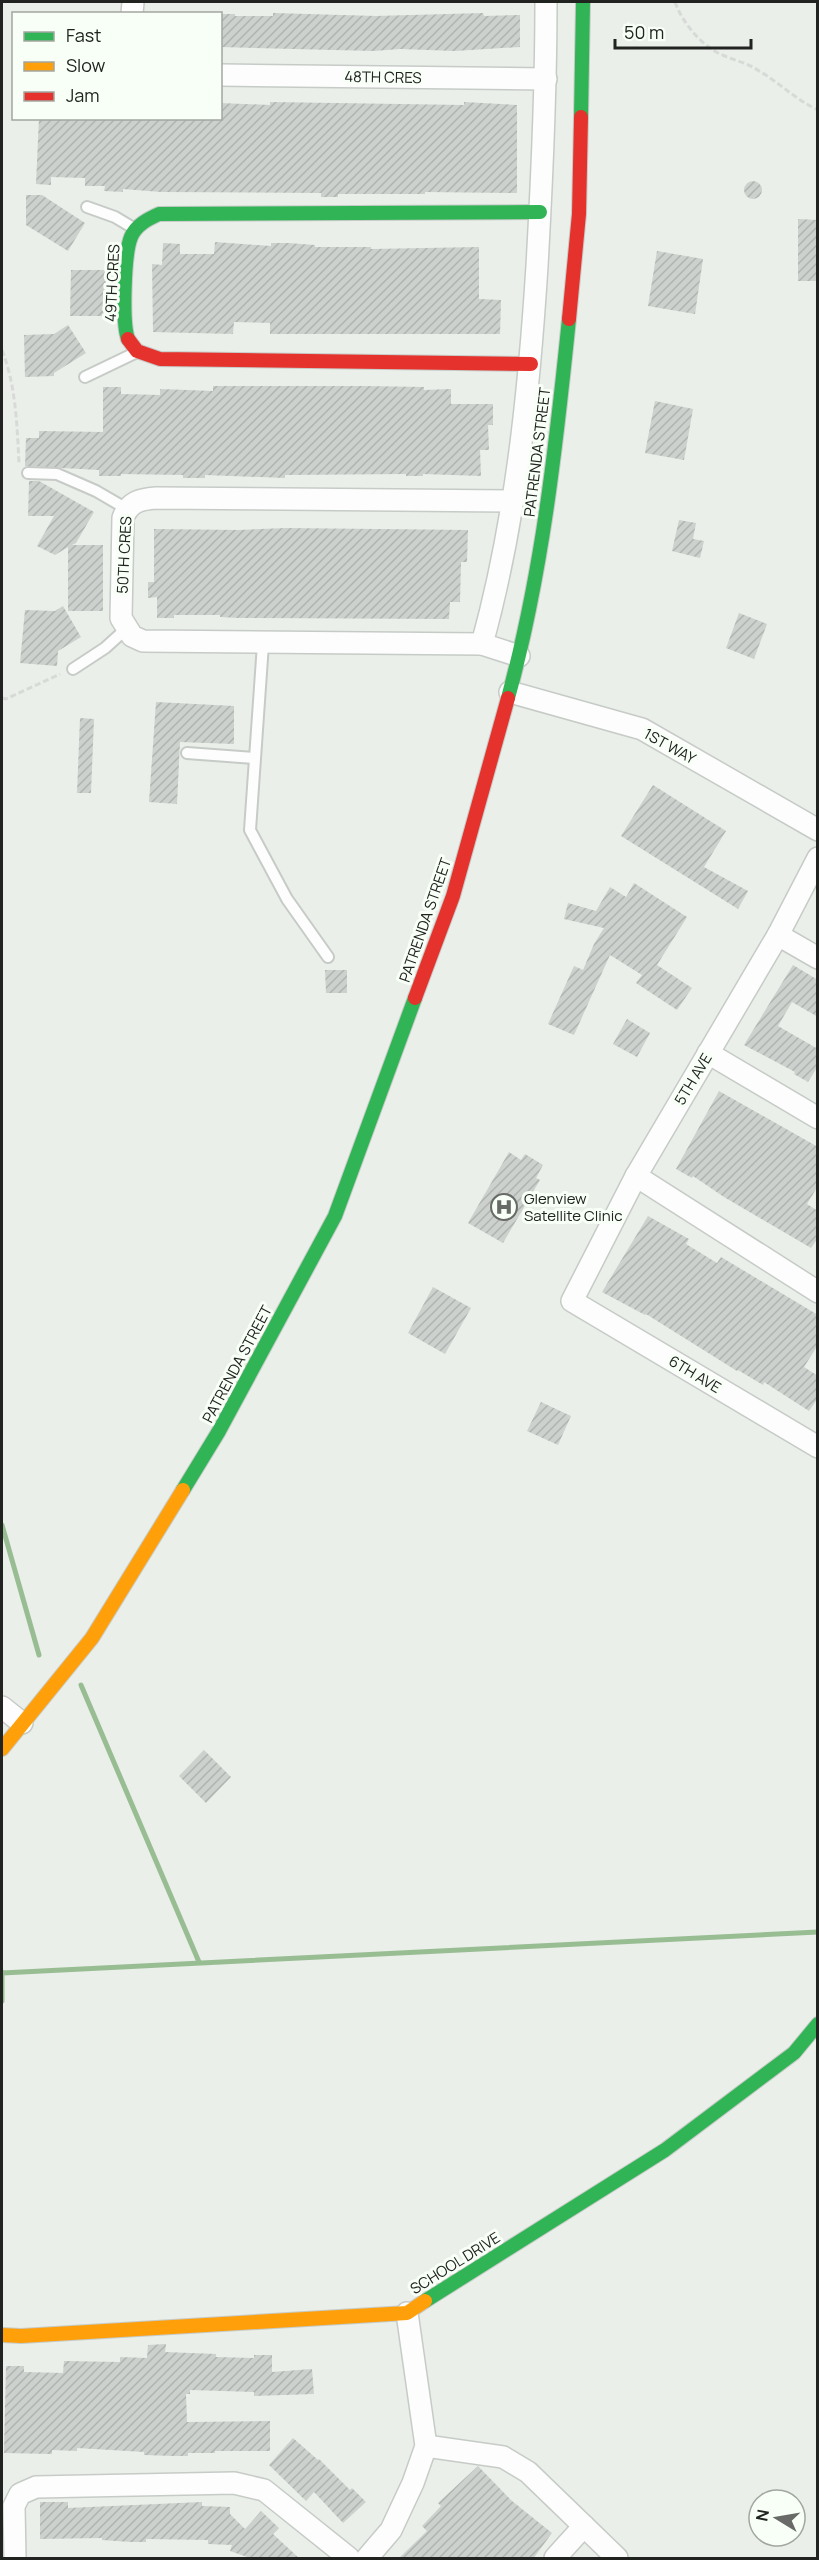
<svg xmlns="http://www.w3.org/2000/svg" width="819" height="2560" font-family="Manrope,sans-serif">
  <defs>
    <pattern id="building-hatch" width="6" height="6" patternUnits="userSpaceOnUse" patternTransform="scale(1.5)"><rect width="6" height="6" fill="#cdd1cd"/><path d="M-1 1l2-2M0 6l6-6M5 7l2-2" fill="none" stroke="#b0b3b0"/></pattern>
  </defs>
  <rect width="100%" height="100%" fill="#eaefea"/>
  <g fill="none" stroke-linecap="round" stroke-linejoin="round">
    <!-- stream -->
    <g stroke="#99bd93" stroke-width="5">
      <path d="M2,1525L39,1655"/>
      <path d="M81,1685L199,1962"/>
      <path d="M2,1973L818,1932"/>
      <path d="M2,2001V1972"/>
    </g>
  </g>
  <!-- building -->
  <g fill="url(#building-hatch)">
    <path d="M273,13L376,16L483,13L484,16L520,15V47L455,51L400,49L374,51L220,47V14H235V16H273Z"/>
    <path d="M270,102L464,105V102L517,105V193L425,192V194H338V197H321V193L161,192L123,189V192L104,191L105,186H85V178L51,177V185L36,184L39,118H220V103L270,105Z"/>
    <circle cx="753" cy="190" r="9"/>
    <path d="M26,195H42L85,223L68,251L26,225Z"/>
    <path d="M798,219L818,220V281H798Z"/>
    <path d="M215,242L271,246V243H288L315,245V247H371V249L479,247V299L501,300L500,334H270V323L234,322L233,334L153,332L152,264L162,265L163,243L180,244V254H214Z"/>
    <path d="M657,251L703,259L695,314L648,306Z"/>
    <path d="M71,270H106V316H70Z"/>
    <path d="M68,325L86,353L54,373V376L25,377L24,335L54,334Z"/>
    <path d="M213,386H365L424,387V390L451,389V404H493V425H488L489,450H480L481,476L423,474V476H406V474L285,475V478L205,475V478H183V475L121,474V476H99V470L25,466L26,438H39V431L103,432V387H121V394L160,395V389L213,391Z"/>
    <path d="M655,401L693,409L684,460L645,453Z"/>
    <path d="M29,481H39L94,512L76,543L72,545H103V611H68V547L55,555L37,546L54,516H28Z"/>
    <path d="M679,520L696,523L693,539L704,541L700,558L672,551Z"/>
    <path d="M286,528L468,530L467,562H461L460,602H450L449,619L238,618L220,617V615H174V618H157V597L148,598V582H154V529L239,530Z"/>
    <path d="M63,606L81,637L58,651L57,666L20,663L25,610L55,611Z"/>
    <path d="M739,613L767,624L754,659L726,648Z"/>
    <path d="M156,702L234,706V744L180,742L177,804L149,802Z"/>
    <path d="M80,718L94,719L91,793H77Z"/>
    <path d="M653,785L726,831L704,867L748,891L738,909L621,836Z"/>
    <path d="M634,883L687,917L657,965L692,988L677,1010L636,983L642,975L610,955L574,1035L548,1024L574,966L583,970L594,944L604,928L564,919L568,903L596,911L610,887L626,897Z"/>
    <path d="M793,965L818,980V1017L792,1002L778,1026L818,1049V1066L808,1082L794,1074L795,1072L744,1045Z"/>
    <path d="M325,970H347V993H326Z"/>
    <path d="M627,1019L650,1033L637,1057L613,1044Z"/>
    <path d="M719,1091L818,1147V1186L807,1204L818,1211V1238L811,1248L724,1197L693,1176L692,1178L676,1169Z"/>
    <path d="M509,1152L521,1160L525,1154L543,1165L536,1178L540,1180L503,1243L468,1223Z"/>
    <path d="M648,1216L689,1239L686,1244L717,1263L721,1257L818,1315V1345L804,1367L818,1376V1398L809,1411L764,1382L763,1385L738,1370L737,1371L646,1314L645,1315L602,1292Z"/>
    <path d="M433,1287L471,1308L445,1354L408,1333Z"/>
    <path d="M541,1402L571,1416L558,1445L527,1431Z"/>
    <path d="M204,1750L231,1777L206,1803L179,1776Z"/>
    <path d="M166,2344L165,2352L216,2354V2357L254,2358V2355H272V2372L312,2369L314,2394L254,2396V2392L190,2390V2394H186L187,2422L270,2421V2451H215V2453H188V2456H173L144,2455V2452L77,2448V2451L52,2450V2454L4,2453L6,2366H24V2372L63,2373L64,2361L120,2362V2357L147,2358L148,2345Z"/>
    <path d="M293,2438L318,2460L319,2459L350,2490L352,2488L366,2502L343,2523L314,2492L306,2501L269,2465Z"/>
    <path d="M478,2466L512,2501L552,2533L533,2559H398L427,2531L422,2526L441,2506L438,2503Z"/>
    <path d="M40,2502H68V2508L202,2502V2506L230,2507V2514L245,2529L261,2511L279,2528L273,2534L300,2559H253L230,2551L232,2545L208,2544V2540L146,2539V2542H131L102,2540V2538L40,2539Z"/>
  </g>
  <g fill="none" stroke-linecap="round" stroke-linejoin="round">
    <defs>
      <g id="lane">
        <path d="M87,207L115,217L135,229"/>
        <path d="M85,377L135,353"/>
        <path d="M28,473L57,474L96,491L127,509"/>
        <path d="M263,644L250,830L287,899L328,957"/>
        <path d="M73,669L105,648L126,629"/>
        <path d="M187,753L254,758"/>
      </g>
      <g id="street">
        <path d="M132,14L133,2"/>
        <path d="M220,75L546,79"/>
        <path d="M482,644L143,641L132,636L121,618L123,518C129,502 140,499 156,498L513,501"/>
        <path d="M519,656L482,644C516,521 529,393 537,266C542,178 546,90 546,2"/>
        <path d="M510,692L642,729L818,830"/>
        <path d="M818,858L778,935L636,1176L572,1301L818,1447"/>
        <path d="M778,935L818,958"/>
        <path d="M708,1053L818,1118"/>
        <path d="M636,1176L818,1292"/>
        <path d="M2,1707L22,1723"/>
        <path d="M426,2446L503,2457L528,2472L617,2558"/>
        <path d="M15,2558L14,2506L20,2494L36,2487L234,2483L264,2490L349,2558"/>
        <path d="M367,2558L391,2530L413,2483L426,2446L407,2313"/>
        <path d="M555,2558L584,2526"/>
      </g>
      <g id="fast">
        <path d="M581,117L583,2"/>
        <path d="M128,339C122,323 124,254 131,237C136,225 148,219 159,214L540,212"/>
        <path d="M508,698C542,574 556,447 569,319"/>
        <path d="M183,1490L219,1431L335,1216L415,998"/>
        <path d="M425,2301L665,2150L794,2053L818,2024"/>
      </g>
      <g id="slow">
        <path d="M2,1749L92,1638L183,1490"/>
        <path d="M2,2335L21,2336L407,2313L425,2301"/>
      </g>
      <g id="jam">
        <path d="M569,319L579,214L581,117"/>
        <path d="M128,339L137,351L160,359L531,364"/>
        <path d="M415,998L453,896L508,698"/>
      </g>
    </defs>
    <!-- lane casing -->
    <use href="#lane" stroke="#c7cbc7" stroke-width="14"/>
    <!-- street casing -->
    <use href="#street" stroke="#c7cbc7" stroke-width="24"/>
    <!-- fast casing -->
    <use href="#fast" stroke="#c7cbc7" stroke-width="16"/>
    <!-- slow casing -->
    <use href="#slow" stroke="#c7cbc7" stroke-width="16"/>
    <!-- jam casing -->
    <use href="#jam" stroke="#c7cbc7" stroke-width="16"/>
    <!-- path -->
    <g stroke="#d8dad7" stroke-width="3" stroke-dasharray="6 3" stroke-linecap="butt">
      <path d="M675,2C682,22 701,45 720,54C733,60 748,63 759,71C780,83 796,100 818,110"/>
      <path d="M2,350C16,386 17,425 19,463"/>
      <path d="M2,698L6,699L60,674"/>
    </g>
    <!-- lane -->
    <use href="#lane" stroke="#fcfdfc" stroke-width="10"/>
    <!-- street -->
    <use href="#street" stroke="#fcfdfc" stroke-width="21"/>
    <!-- fast -->
    <use href="#fast" stroke="#30b455" stroke-width="14"/>
    <!-- slow -->
    <use href="#slow" stroke="#ff9f0a" stroke-width="14"/>
    <!-- jam -->
    <use href="#jam" stroke="#e5322d" stroke-width="14"/>
  </g>
  <!-- icons -->
  <defs>
    <symbol id="hospital-ring" viewBox="-11 -11 22 22"><circle r="9.5" fill="#f8fff6" stroke="#676a67" stroke-width="1.5"/><path d="M-5-5h3v3.5h4V-5h3V5h-3V1.5h-4V5h-3Z" fill="#676a67"/></symbol>
  </defs>
  <g fill-rule="evenodd">
    <use href="#hospital-ring" x="489" y="1192" width="30" height="30"/>
  </g>
  <g text-anchor="middle" dominant-baseline="central" stroke-width="6" stroke-linejoin="round" paint-order="stroke">
    <!-- street labels -->
    <g font-size="15" fill="#202320" stroke="#f8fff6">
      <text transform="translate(383 77) rotate(1)">48TH CRES</text>
      <text transform="translate(112 283) rotate(-87)">49TH CRES</text>
      <text transform="translate(537 452) rotate(-83)">PATRENDA STREET</text>
      <text transform="translate(124 555) rotate(-87)">50TH CRES</text>
      <text transform="translate(670 746) rotate(29)">1ST WAY</text>
      <text transform="translate(425 920) rotate(-71)">PATRENDA STREET</text>
      <text transform="translate(693 1079) rotate(-59)">5TH AVE</text>
      <text transform="translate(237 1364) rotate(-62)">PATRENDA STREET</text>
      <text transform="translate(695 1374) rotate(31)">6TH AVE</text>
      <text transform="translate(455 2263) rotate(-32)">SCHOOL DRIVE</text>
    </g>
    <!-- poi labels -->
    <g font-size="15" fill="#202320" stroke="#f8fff6" text-anchor="start">
      <text x="524" y="1198">Glenview<tspan x="524" dy="17">Satellite Clinic</tspan></text>
    </g>
  </g>
  <!-- border -->
  <rect width="819" height="2560" fill="none" stroke="#202320" stroke-width="6"/>
  <!-- legend -->
  <rect x="12" y="12" width="210" height="108" fill="#f8fff6" stroke="#a2a7a0" stroke-width="1.5"/>
  <rect x="24" y="32" width="30" height="9" fill="#30b455" stroke="#a2a7a0" stroke-width="1.5"/>
  <text x="66" y="42" font-size="18" fill="#202320">Fast</text>
  <rect x="24" y="62" width="30" height="9" fill="#ff9f0a" stroke="#a2a7a0" stroke-width="1.5"/>
  <text x="66" y="72" font-size="18" fill="#202320">Slow</text>
  <rect x="24" y="92" width="30" height="9" fill="#e5322d" stroke="#a2a7a0" stroke-width="1.5"/>
  <text x="66" y="102" font-size="18" fill="#202320">Jam</text>
  <!-- north arrow -->
  <g transform="translate(777 2518) rotate(281)"><circle r="28" fill="#f8fff6" stroke="#a2a7a0" stroke-width="1.5"/>
  <path d="M0-4.5L10 22L0 15L-10 22Z" fill="#676a67"/>
  <text y="-9" font-size="16" font-weight="bold" text-anchor="middle" fill="#202320">N</text>
  </g>
  <!-- scale -->
  <path d="M615 39v9h136v-9" fill="none" stroke="#202320" stroke-width="3"/>
  <text x="624" y="39" font-size="18" fill="#202320" stroke="#f8fff6" stroke-width="4.5" paint-order="stroke">50 m</text>
</svg>
